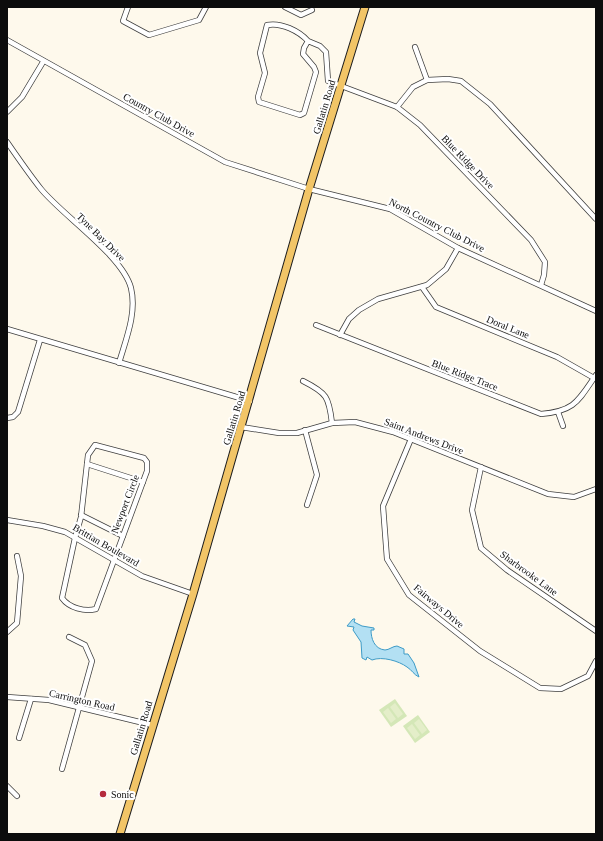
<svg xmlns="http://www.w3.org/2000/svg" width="603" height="841" font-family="'Times New Roman',serif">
  <rect width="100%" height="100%" fill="#fef9ec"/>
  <!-- green -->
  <g fill="#d4e7b7">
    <path d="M395,699L407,716L391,727L379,710Z"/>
    <path d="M418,715L430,732L415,743L403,726Z"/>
  </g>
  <!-- pitch -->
  <g fill="#e4eec9">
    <path d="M395,703L403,714L398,718L390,707Z"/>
    <path d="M388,708L396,719L391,723L383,712Z"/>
    <path d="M419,719L427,730L422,734L414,723Z"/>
    <path d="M412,724L420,735L415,739L407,728Z"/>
  </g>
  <!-- water -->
  <path fill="#b3e0f3" stroke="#3d9bc7" d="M353,619H355L354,622L362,626L374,628V630H371C371,638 374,649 385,650C389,650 393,646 397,646L404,649V654H408L414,663L419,677C414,675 412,670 407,667C399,661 382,656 372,660L367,657L366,660L362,658L361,642L353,630L354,627L347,626Z"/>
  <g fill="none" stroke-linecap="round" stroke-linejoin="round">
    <defs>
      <g id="street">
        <path d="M128,7L123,21L149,35L199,20L206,7"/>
        <path d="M285,7L301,15L312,10"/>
        <path d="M7,40L225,162L309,189L390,209L458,248L596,311"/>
        <path d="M308,41C299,31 281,22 267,25L260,53L265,73L258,97L259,102L300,115L304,113L316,72L314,67L303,54L304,48L308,41L320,46L326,52L328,81L397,107L420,125L531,240L545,262L544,275L541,285"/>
        <path d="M415,47L427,80"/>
        <path d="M397,107L413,87L427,80L448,79L461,81L490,104L596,219"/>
        <path d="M7,112L22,97L43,62"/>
        <path d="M7,142C18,158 29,174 41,189C63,216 123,256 131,288C137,313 126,339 119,363"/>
        <path d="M422,287L436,307L557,357L594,378"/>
        <path d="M316,325L541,414C575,411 578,401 596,375"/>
        <path d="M7,329L250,401"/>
        <path d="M340,335L349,319L359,310L378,299L427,285L446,269L458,248"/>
        <path d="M303,381C327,393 329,397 332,423"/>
        <path d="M558,412L563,426"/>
        <path d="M7,418L13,417L18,412L40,340"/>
        <path d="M241,427L279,433H297L332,423L355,422L393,432L548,494L574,497L596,489"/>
        <path d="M305,430L317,475L307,505"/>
        <path d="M411,439L383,506L387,559L409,595L480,651L540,688L561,689L588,676L596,661"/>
        <path d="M95,445L144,458L147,462V471L96,609C85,612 69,608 62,598L75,538L81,517L88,455Z"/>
        <path d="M87,464L143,482"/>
        <path d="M481,467L472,510L481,548L507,570L596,631"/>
        <path d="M81,515L123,536"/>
        <path d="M7,520L43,526L65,532L142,576L193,594"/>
        <path d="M7,632L17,623L21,576L17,556"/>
        <path d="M7,697L49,700L152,725"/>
        <path d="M19,738L31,699"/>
        <path d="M62,769L92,661L85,645L69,637"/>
        <path d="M7,786L17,796"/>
      </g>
      <path id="primary" d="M120,834L193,594L309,189L365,7"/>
    </defs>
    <!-- street casing -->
    <use href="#street" stroke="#3f3f3f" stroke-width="6"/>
    <!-- primary casing -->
    <use href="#primary" stroke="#1d1d1d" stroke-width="9"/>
    <!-- street -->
    <use href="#street" stroke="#fff" stroke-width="4.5"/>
    <!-- primary -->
    <use href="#primary" stroke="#f2c567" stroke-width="7"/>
  </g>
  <!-- markers -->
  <circle fill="#b52b3d" stroke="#fff" stroke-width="1.5" cx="103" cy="794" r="4"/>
  <g text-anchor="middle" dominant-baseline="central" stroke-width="4" stroke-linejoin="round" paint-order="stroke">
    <!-- street labels -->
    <g font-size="10" fill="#0c0c0c" stroke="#fff">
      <text transform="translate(324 107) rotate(-73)">Gallatin Road</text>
      <text transform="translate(159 115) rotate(29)">Country Club Drive</text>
      <text transform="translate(468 162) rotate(46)">Blue Ridge Drive</text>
      <text transform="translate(437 225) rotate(27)">North Country Club Drive</text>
      <text transform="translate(101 237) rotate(45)">Tyne Bay Drive</text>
      <text transform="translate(508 327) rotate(22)">Doral Lane</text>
      <text transform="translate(465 375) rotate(21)">Blue Ridge Trace</text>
      <text transform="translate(234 418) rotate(-73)">Gallatin Road</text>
      <text transform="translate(424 436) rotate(21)">Saint Andrews Drive</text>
      <text transform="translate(125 504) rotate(-69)">Newport Circle</text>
      <text transform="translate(106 545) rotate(30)">Brittian Boulevard</text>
      <text transform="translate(529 573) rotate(36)">Sharbrooke Lane</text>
      <text transform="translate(439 606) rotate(40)">Fairways Drive</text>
      <text transform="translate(82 700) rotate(13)">Carrington Road</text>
      <text transform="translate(141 728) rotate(-73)">Gallatin Road</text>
    </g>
    <!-- poi labels -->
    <g font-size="10" fill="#0c0c0c" stroke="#fff" text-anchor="start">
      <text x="111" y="794">Sonic</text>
    </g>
  </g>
  <!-- border -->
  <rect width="603" height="841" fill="none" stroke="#0c0c0c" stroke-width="16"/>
</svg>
